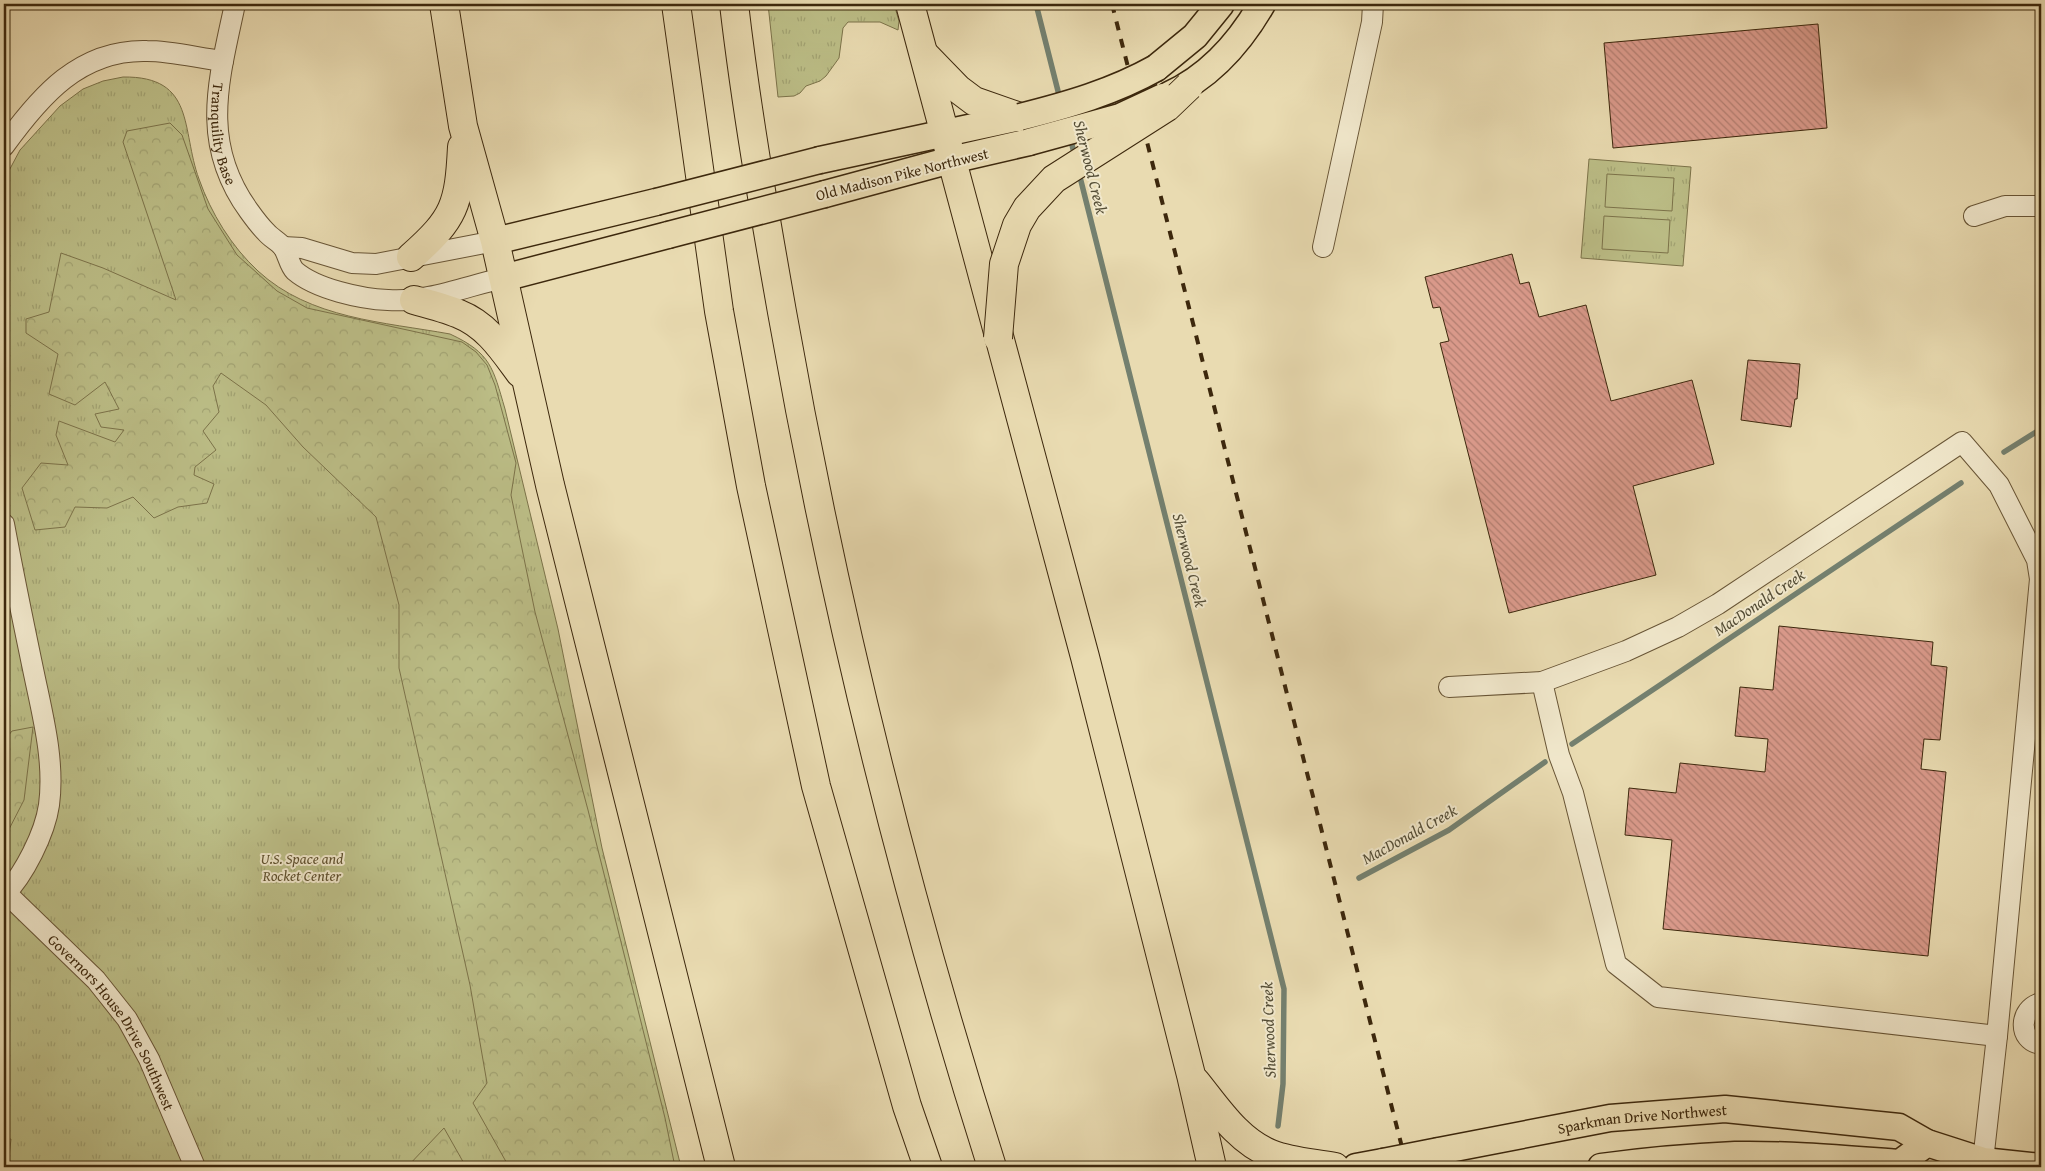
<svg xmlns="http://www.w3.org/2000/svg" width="2045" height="1171" font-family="'Gentium Book Plus',serif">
  <defs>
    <pattern id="grass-tufts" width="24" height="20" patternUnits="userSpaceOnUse" patternTransform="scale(1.25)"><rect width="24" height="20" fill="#bcbe87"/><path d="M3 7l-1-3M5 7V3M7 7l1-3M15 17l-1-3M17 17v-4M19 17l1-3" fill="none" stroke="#a2a373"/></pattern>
    <pattern id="forest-crowns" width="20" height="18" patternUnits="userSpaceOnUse" patternTransform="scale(1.25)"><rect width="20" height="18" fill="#bcbe87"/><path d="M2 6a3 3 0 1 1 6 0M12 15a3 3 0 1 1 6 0" fill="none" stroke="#a2a373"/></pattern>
    <pattern id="building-back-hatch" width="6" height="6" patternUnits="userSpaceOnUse" patternTransform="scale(1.25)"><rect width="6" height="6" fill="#d9998a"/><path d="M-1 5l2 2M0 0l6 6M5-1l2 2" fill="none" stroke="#b17d6f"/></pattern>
  </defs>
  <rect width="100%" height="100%" fill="#e9dbb1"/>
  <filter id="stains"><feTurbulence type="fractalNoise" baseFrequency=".004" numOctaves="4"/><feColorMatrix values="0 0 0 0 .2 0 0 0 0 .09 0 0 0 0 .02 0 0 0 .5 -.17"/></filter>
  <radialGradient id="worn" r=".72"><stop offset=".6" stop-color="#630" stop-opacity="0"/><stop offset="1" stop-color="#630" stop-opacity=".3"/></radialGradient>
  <!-- grass -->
  <g fill="url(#grass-tufts)" stroke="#7c734a">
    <path d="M768,4H894L899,21L898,30L880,22H848L843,28L839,58L826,76L820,81L806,86L800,93L794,96L778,97Z"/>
    <path d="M123,77C196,76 181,130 199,179C211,213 231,246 258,271C310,319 384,322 450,334C491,353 493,368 505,409L558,629L602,848L681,1167H4V180L20,150L60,106L83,89L103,81Z"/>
    <path d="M1589,159L1691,167L1683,266L1581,258Z"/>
  </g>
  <!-- forest -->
  <g fill="url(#forest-crowns)" stroke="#7c734a">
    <path d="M170,123L182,135L208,209L237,255L277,291L307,308L462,342L476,352L487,365L495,385L516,463L511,495L535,612L588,810L665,1118L675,1167H509L473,1103L487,1083L470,985L399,668V605L376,517L303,447L266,405L221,373L213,386L219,412L203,431L216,450L195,467L194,475L214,484L207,503L178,507L154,518L133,497L107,508L75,507L65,527L35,530L22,488L41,463L68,465L56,435L59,421L115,442L124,430L101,427L95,414L119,409L105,382L75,405L49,394L58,354L26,333V319L49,312L61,253L103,268L176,300L123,142L127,131Z"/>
    <path d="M33,727L24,800L4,839V741L12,731Z"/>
    <path d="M444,1128L466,1167H407Z"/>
    <path d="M4,1139H11L8,1167H4Z"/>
  </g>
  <!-- garden -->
  <g fill="#bcbe87" stroke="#7c734a">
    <path d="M1607,174L1674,178L1672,211L1605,207Z"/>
    <path d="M1604,216L1670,220L1668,253L1602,249Z"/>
  </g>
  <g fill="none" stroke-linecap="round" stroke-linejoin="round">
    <!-- stream -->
    <g stroke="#74806f" stroke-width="5.5">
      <path d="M1036,4L1060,99"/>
      <path d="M1070,137L1075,157"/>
      <path d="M1079,173L1284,989L1283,1084L1278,1126"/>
      <path d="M2004,452L2041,429"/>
      <path d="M1572,744L1961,483"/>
      <path d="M1359,878L1449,830L1545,762"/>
    </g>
  </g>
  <!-- building -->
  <g fill="url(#building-back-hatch)" stroke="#3d280d">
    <path d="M1818,24L1827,128L1613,148L1604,43Z"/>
    <path d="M1512,254L1520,284L1529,282L1539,317L1586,305L1611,401L1692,380L1714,464L1633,486L1656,575L1509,613L1440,343L1449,341L1440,307L1433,308L1425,277Z"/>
    <path d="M1748,360L1800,364L1797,399H1795L1791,427L1741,420Z"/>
    <path d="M1779,626L1933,642L1931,665L1947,667L1940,740L1924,739L1921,769L1946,772L1928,956L1663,929L1672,840L1625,835L1629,788L1676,793L1680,763L1765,772L1768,739L1735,736L1740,687L1773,690Z"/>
  </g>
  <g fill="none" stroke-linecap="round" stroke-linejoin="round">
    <defs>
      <g id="minor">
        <path id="s1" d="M235,4C219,80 199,142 249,211C254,218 260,226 266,232C271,238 278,241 283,247C288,254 289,265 295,271C316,289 361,299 388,300C425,303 467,286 503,278"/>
        <path d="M4,146C40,96 80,49 147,51C172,51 198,58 223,61"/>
        <path d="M1974,216L2005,206H2041"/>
        <path d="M283,247L302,248L352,263L376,264L495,241"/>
        <path d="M1323,247L1372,22L1373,4"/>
        <path d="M4,524C13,572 23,621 33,669C42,713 55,760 49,805C45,833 24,875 4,895"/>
        <path d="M1542,682L1559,755L1573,793L1616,964L1658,997L1997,1036"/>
        <path d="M1449,687L1542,682L1626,651L1678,627L1718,604L1962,442L1999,485L2037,560L2040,579L1997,1036L1983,1161"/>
        <path id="s2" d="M6,893L96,980L127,1019L149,1059L195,1167"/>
        <path d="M2041,1003C2019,1008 2017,1041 2041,1044"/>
      </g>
      <g id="major">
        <path d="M1156,68L1195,36L1221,4"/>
        <path d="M1169,95C1209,77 1240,42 1262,4"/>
        <path d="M820,160L1020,117"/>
        <path d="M825,194L951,160L1029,142"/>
        <path d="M495,241L656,202"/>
        <path d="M503,278L668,235"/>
        <path id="s3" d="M1439,1151L1610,1118L1725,1109L1899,1127L1927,1143L1983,1161L2041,1167"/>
        <path d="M1356,1167L1383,1162"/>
        <path d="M1601,1167C1645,1161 1690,1157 1735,1155C1790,1154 1845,1159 1900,1163L1927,1143"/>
      </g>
      <g id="highway">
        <path d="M444,4L463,126L495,241L550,485L721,1167"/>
        <path d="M676,4L719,311L751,486L816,786L907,1106L928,1167"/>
        <path d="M734,4C746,107 764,210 782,312C833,601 903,887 992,1167"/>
        <path d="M910,4L1085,657L1191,1075L1212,1167"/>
        <path d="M925,55L958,89L974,101L1020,117"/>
        <path d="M411,257C455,218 459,205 462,147"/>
        <path d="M414,300C429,304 445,308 459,314C487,325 503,350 520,373"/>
        <path d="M1196,1082C1217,1108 1238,1141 1271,1154C1291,1162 1314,1163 1335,1167"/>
      </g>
    </defs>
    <!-- minor casing -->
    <use href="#minor" stroke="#685536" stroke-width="22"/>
    <!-- major casing -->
    <use href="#major" stroke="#3d280d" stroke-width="29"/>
    <!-- highway casing -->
    <use href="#highway" stroke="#3d280d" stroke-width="30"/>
    <!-- minor -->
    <use href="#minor" stroke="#f1e8cc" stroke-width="20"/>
    <!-- major -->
    <use href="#major" stroke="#e9dbb1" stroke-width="26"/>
    <!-- highway -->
    <use href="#highway" stroke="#e9dbb1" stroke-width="28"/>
    <!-- rail -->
    <path stroke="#3d280d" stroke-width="4" stroke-dasharray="9 9" stroke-linecap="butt" d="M1112,4L1407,1167"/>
    <defs>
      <g id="major-bridge">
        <path d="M1020,117C1068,105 1113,92 1156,68"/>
        <path d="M1029,142L1120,117L1163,97"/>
        <path d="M656,202L820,160"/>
        <path d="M668,235L825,194"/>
        <path d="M1383,1162L1439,1151"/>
      </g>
      <path id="highway-bridge" d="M998,338L1004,264L1017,225L1027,208L1054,179L1167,107L1189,86"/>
    </defs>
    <!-- major-bridge casing -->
    <use href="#major-bridge" stroke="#3d280d" stroke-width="29" stroke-linecap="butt"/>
    <!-- highway-bridge casing -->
    <use href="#highway-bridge" stroke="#3d280d" stroke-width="30" stroke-linecap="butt"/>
    <!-- major-bridge -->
    <use href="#major-bridge" stroke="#e9dbb1" stroke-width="26"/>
    <!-- highway-bridge -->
    <use href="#highway-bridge" stroke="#e9dbb1" stroke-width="28"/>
  </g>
  <g text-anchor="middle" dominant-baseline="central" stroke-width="4" stroke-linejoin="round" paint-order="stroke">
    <!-- street labels -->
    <g font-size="15" fill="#3d280d" stroke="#f1e8cc">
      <text stroke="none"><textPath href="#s1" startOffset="132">Tranquility Base</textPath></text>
      <text transform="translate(902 174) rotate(-14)">Old Madison Pike Northwest</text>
      <text stroke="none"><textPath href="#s2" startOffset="169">Governors House Drive Southwest</textPath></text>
      <text stroke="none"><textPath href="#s3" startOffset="206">Sparkman Drive Northwest</textPath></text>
    </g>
    <!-- park labels -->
    <g font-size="15" font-style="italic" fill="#5d4e2c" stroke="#f1e8cc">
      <text x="302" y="858">U.S. Space and<tspan x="302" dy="17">Rocket Center</tspan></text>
    </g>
    <!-- water labels -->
    <g font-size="16" font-style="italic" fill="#544d36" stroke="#f1e8cc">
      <text transform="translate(1091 167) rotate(76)">Sherwood Creek</text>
      <text transform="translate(1190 560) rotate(76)">Sherwood Creek</text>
      <text transform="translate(1759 602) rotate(-34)">MacDonald Creek</text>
      <text transform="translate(1409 834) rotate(-29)">MacDonald Creek</text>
      <text transform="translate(1268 1030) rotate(-92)">Sherwood Creek</text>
    </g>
  </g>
  <!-- margin -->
  <rect width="2045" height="1171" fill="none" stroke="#e9dbb1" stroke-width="20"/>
  <rect x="5" y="5" width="2035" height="1161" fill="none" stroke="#3d280d" stroke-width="2.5"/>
  <rect x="10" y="10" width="2025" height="1151" fill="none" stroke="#3d280d"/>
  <rect width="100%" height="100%" filter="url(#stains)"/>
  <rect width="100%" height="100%" fill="url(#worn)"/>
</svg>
